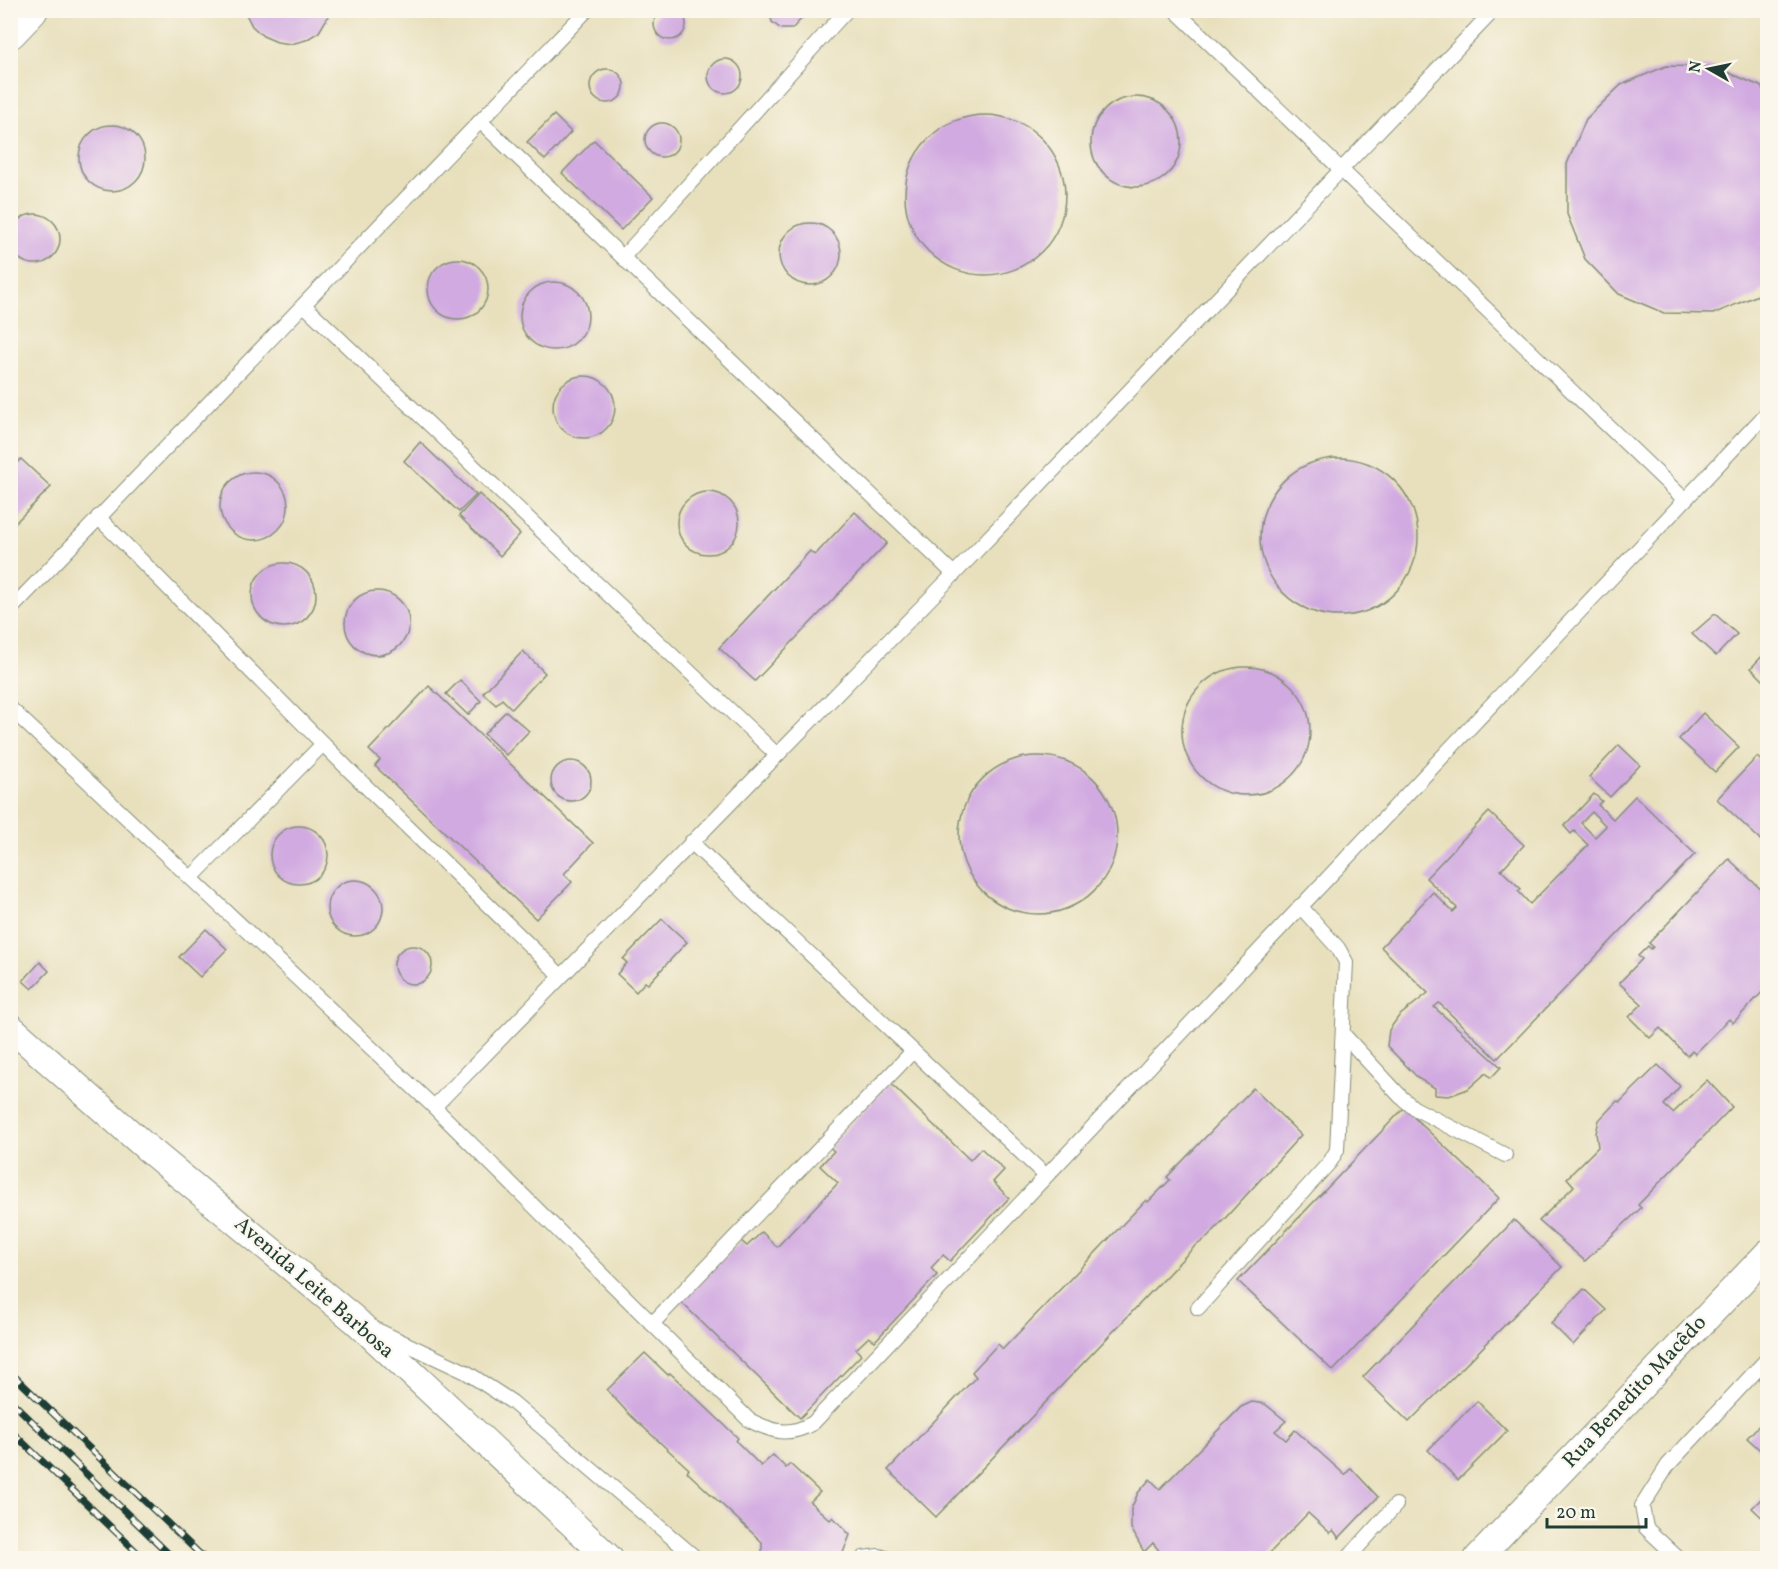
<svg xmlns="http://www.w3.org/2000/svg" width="1778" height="1569" font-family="Vollkorn,serif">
  <rect width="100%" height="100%" fill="#fbf7ec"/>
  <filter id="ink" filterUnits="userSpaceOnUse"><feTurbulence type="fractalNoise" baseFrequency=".0167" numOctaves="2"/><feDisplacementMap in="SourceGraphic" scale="12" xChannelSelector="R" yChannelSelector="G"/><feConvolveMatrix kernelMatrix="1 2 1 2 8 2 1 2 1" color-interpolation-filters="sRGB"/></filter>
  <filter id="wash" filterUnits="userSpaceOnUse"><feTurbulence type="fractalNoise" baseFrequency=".008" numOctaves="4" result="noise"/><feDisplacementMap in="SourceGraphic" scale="24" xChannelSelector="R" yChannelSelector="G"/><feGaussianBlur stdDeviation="1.35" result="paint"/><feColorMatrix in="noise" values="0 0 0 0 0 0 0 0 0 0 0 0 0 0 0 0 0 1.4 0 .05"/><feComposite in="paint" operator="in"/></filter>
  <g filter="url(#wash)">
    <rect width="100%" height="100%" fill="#e8e0bd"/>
    <g id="blocks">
      <!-- building -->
      <g fill="#d1aae1" fill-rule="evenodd">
        <circle cx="670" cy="24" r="16"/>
        <path d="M244,10H332L319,32L306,40L291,44L277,42L263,36L252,26Z"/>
        <path d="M769,10H803V17L792,29H781L772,22Z"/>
        <circle cx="725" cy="76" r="17"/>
        <path d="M1666,66L1715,67L1760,86L1768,94V285L1758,295L1713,314L1664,313L1619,294L1585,259L1567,214V164L1586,119L1621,85Z"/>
        <circle cx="607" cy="86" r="17"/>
        <circle cx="1136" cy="142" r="45"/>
        <path d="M554,115L571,132L545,160L527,142Z"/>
        <circle cx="985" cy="195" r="80"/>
        <circle cx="662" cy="140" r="17"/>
        <circle cx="112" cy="158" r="33"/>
        <path d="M594,140L653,197L621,230L562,173Z"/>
        <circle cx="35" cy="239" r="25"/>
        <circle cx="810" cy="254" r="31"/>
        <circle cx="458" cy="289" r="30"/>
        <circle cx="554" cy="316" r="34"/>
        <circle cx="584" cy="407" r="31"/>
        <path d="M420,442L476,495L459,512L404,461Z"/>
        <circle cx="1339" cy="537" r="79"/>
        <path d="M21,459L51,487L10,528V470Z"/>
        <circle cx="254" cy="506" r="34"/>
        <circle cx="708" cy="523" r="31"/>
        <path d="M479,494L520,534L500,556L459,516Z"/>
        <path d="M855,512L887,543L755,681L719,648L810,551L815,555Z"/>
        <circle cx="284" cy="595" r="32"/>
        <circle cx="377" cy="623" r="32"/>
        <path d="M1715,614L1737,634L1716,656L1692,634Z"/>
        <path d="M1768,650V685L1751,668Z"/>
        <path d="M523,651L545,673L512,709L502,699L496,705L483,693Z"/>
        <circle cx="1246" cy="731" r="64"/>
        <path d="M460,680L481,701L468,715L446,694Z"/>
        <path d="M429,686L593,843L564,874L572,882L536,919L375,766L380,760L369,750Z"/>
        <path d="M506,711L529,731L506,755L484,734Z"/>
        <path d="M1703,713L1739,747L1715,772L1679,739Z"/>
        <path d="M1619,745L1640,765L1610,797L1589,777Z"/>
        <circle cx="1038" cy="835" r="79"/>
        <path d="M1757,757L1768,767V847L1717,799Z"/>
        <circle cx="571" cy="781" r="20"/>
        <path d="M1594,794L1602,801L1598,805L1613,819L1635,796L1695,854L1497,1059L1439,1003L1434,1007L1501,1067L1491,1078L1486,1073L1468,1089L1449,1096L1435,1095V1088L1419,1079L1387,1046L1389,1030L1399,1016L1428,993L1381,947L1433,892L1453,912L1457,908L1426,878L1489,812L1524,845L1501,870L1521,889L1518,891L1530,904L1588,845L1574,831L1571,834L1564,826ZM1592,812L1606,826L1595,837L1581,823Z"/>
        <circle cx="299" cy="855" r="29"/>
        <path d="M1729,859L1768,896V986L1733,1023L1729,1019L1695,1054L1692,1051L1687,1056L1660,1028L1650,1038L1629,1017L1642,1004L1619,983L1642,959L1638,956L1648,946L1651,949L1653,947L1649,943Z"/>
        <circle cx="355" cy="908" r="28"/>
        <path d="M662,919L687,942L648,984L645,982L636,992L617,974L627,963L623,959Z"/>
        <path d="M206,929L227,949L200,977L179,957Z"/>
        <circle cx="413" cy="965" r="19"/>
        <path d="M40,962L49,971L32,989L23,981Z"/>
        <path d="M1658,1065L1680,1086L1664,1105L1673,1113L1707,1080L1732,1107L1638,1205L1641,1208L1585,1261L1539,1221L1574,1186L1567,1178L1598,1147L1596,1133L1599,1120L1617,1101L1620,1102Z"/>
        <path d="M890,1083L970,1160L981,1148L1004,1170L993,1182L1009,1198L950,1261L943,1255L931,1268L937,1275L875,1341L869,1337L856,1349L861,1355L800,1418L681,1302L741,1241L747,1246L762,1232L777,1247L838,1183L820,1166L834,1151L829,1147Z"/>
        <path d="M1253,1088L1301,1135L1208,1237L1194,1247L936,1517L888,1470L976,1377L972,1372L998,1344L1003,1349L1146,1200L1148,1202L1170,1180L1167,1177Z"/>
        <path d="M1404,1108L1499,1198L1333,1371L1238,1281Z"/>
        <path d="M1514,1220L1562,1267L1409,1422L1363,1377Z"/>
        <path d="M1584,1289L1606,1310L1573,1345L1551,1323Z"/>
        <path d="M645,1353L668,1375L670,1373L738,1438L736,1441L761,1466L773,1455L786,1468L790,1464L820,1492L810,1502L830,1520L833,1517L850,1535L841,1558H762V1542L687,1472L689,1469L629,1414L607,1390Z"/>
        <path d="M1477,1401L1507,1431L1458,1480L1428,1450Z"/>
        <path d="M1252,1402L1265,1404L1286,1421L1275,1431L1286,1440L1295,1430L1345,1475L1351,1468L1378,1497L1339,1538L1333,1530L1330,1533L1308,1513L1265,1558H1154L1160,1552L1153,1543L1144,1552L1131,1528V1509L1138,1493L1150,1479L1160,1489L1241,1407Z"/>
        <path d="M1768,1416V1457L1747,1438Z"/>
        <path d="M1768,1492V1523L1752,1508Z"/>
      </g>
    </g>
  </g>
  <g filter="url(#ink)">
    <use href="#blocks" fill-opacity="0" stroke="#848e78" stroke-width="1.5"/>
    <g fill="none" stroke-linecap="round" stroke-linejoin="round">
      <defs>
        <g id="service">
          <path d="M1175,10L1684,499"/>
          <path d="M480,121L954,574"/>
          <path d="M623,257L847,10"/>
          <path d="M305,306L776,754"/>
          <path d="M98,517L349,770L561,976"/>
          <path d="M10,610L587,10"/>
          <path d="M10,708L434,1107L749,1420C773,1432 789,1437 813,1423L1768,412"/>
          <path d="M691,842L1046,1176"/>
          <path d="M191,878L323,744"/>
          <path d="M1344,1035L1401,1097L1414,1108L1505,1155"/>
          <path d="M434,1107L954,574L1494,10"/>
          <path d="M1198,1308L1330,1162L1337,1150L1346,962L1338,948L1300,906"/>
          <path d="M652,1324L913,1051"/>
          <path d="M379,1331L466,1372L512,1402L696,1558"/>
          <path d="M863,1558L879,1556L886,1558"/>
          <path d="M1348,1558L1396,1505"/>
          <path d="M1678,1558L1646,1528L1642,1506L1668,1465L1768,1358"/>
        </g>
        <g id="minor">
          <path d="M10,1027L147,1148L355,1320L609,1558"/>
          <path d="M1478,1558L1768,1253"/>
        </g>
        <path id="primary" d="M10,32L31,10"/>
      </defs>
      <!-- service casing -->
      <use href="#service" stroke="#848e78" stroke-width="16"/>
      <!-- minor casing -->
      <use href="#minor" stroke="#848e78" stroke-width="29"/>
      <!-- primary casing -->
      <use href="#primary" stroke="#848e78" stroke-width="35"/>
      <!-- service -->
      <use href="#service" stroke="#fff" stroke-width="14"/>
      <!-- minor -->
      <use href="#minor" stroke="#fff" stroke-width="27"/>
      <!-- primary -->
      <use href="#primary" stroke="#fff" stroke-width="33"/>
      <defs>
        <g id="rail">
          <path d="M10,1372L204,1558"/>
          <path d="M10,1400L173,1558"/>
          <path d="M10,1430L143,1558"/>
        </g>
      </defs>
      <!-- rail casing -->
      <use href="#rail" stroke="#1f3d34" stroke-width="7"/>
      <!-- rail -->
      <use href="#rail" stroke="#fbf7ec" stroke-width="4.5" stroke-dasharray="14" stroke-linecap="butt"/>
    </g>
  </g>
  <g text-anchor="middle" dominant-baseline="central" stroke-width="4.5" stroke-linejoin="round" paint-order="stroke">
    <!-- street labels -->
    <g font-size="21" fill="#1f3d34" stroke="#fbf7ec">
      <text transform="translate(314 1288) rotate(41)">Avenida Leite Barbosa</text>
      <text transform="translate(1635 1392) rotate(-47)">Rua Benedito Macêdo</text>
    </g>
  </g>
  <!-- margin -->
  <rect width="1778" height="1569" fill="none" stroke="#fbf7ec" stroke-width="36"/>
  <!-- north arrow -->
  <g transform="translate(1709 69) rotate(279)" stroke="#fbf7ec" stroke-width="4.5" paint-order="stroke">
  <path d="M0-4.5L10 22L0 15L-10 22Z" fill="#1f3d34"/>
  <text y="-9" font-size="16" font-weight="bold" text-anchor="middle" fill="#1f3d34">N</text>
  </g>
  <!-- scale -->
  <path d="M1547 1518v9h99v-9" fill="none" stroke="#1f3d34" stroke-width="3"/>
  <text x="1556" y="1518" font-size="18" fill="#1f3d34" stroke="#fbf7ec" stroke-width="4.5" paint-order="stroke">20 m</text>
</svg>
